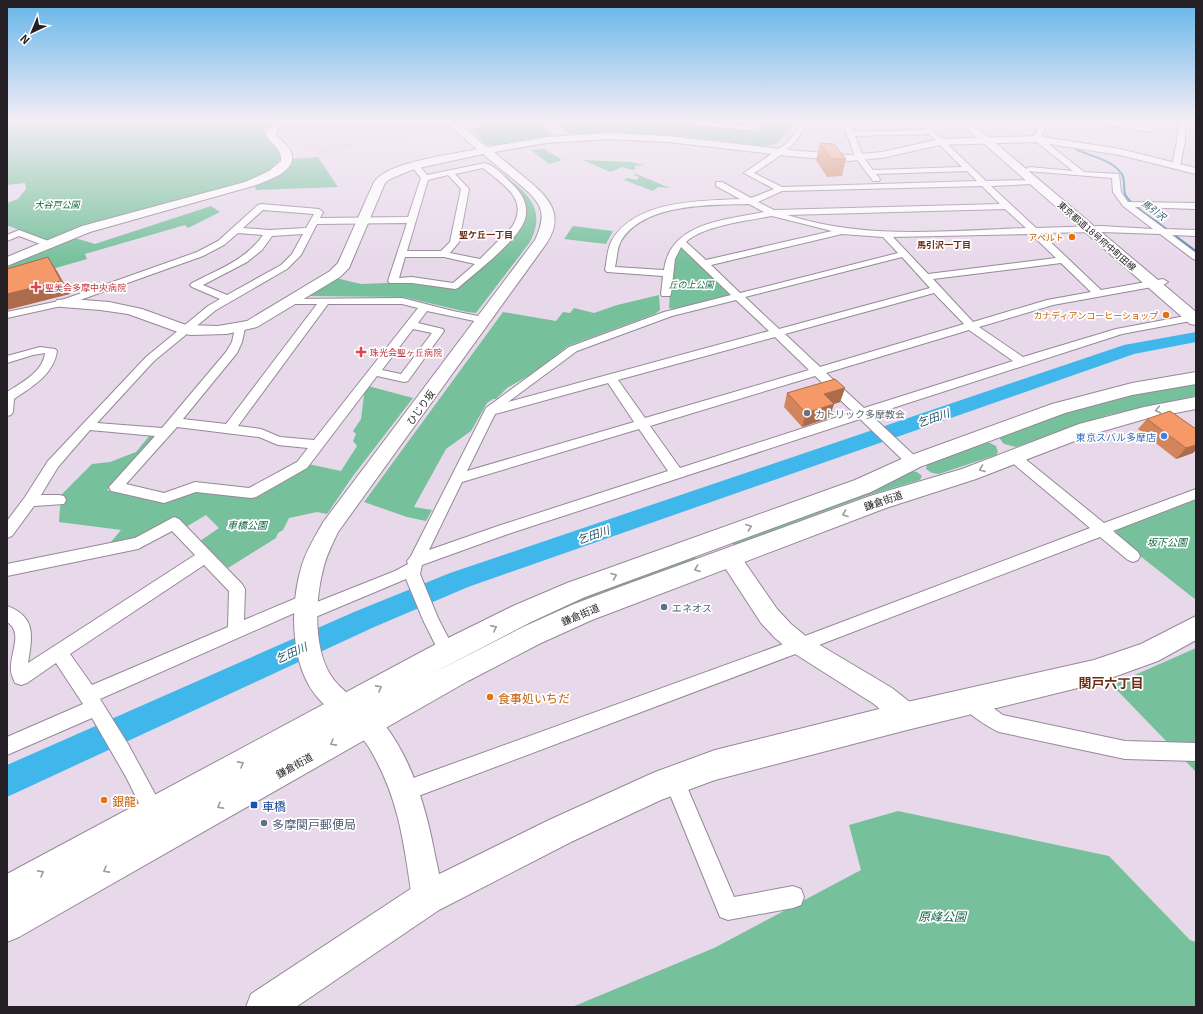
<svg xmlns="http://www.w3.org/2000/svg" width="1203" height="1014" font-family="Georgia,'Noto Sans JP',serif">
  <rect width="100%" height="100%" fill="#e8d9ea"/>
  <!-- built -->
  <path fill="#dfcce2" d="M287,120H441L451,128L319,154L283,134L277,135V130L280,124Z"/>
  <!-- green -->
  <g fill="#76c19c">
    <path d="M7,120H275L267,126L264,133L281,156C275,173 260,176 244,182L71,231L47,240L9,226L7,227V203L18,199L26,189L25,183L7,185Z"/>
    <path d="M509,120H532L555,135L494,145H487L470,129Z"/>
    <path d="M586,120H624L756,131L768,120H797L777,144L765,146L709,139L615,132L568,134L558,124L582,122Z"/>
    <path d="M543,149H544L562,160L549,164L531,150Z"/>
    <path d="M318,157L338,187L256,190L254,185L289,166L293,159Z"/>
    <path d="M583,160L631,162L644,165L635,166V169L632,170L622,167L610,172Z"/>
    <path d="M492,165C519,188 550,203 530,242L476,313L467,312L403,297L304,296L336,278L361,284L410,282L456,289L513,236L524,206L490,166Z"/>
    <path d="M636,174L670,188L658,187L653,191L624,180L627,178L637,180L639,177L634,175Z"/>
    <path d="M211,206L220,212L188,228L185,225L85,254L87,259L7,282V267L75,238L95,244Z"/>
    <path d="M573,226L613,231L606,244L564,239Z"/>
    <path d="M677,249H683L730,293L728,296L676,310L669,308L672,258Z"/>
    <path d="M659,295L660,310L655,314L568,346L535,372L507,388L496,399H493L487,403L471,431L446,449L414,507L432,510L426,521L407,517L364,502L503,312L556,321L563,312L570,313L574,308L594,313L617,305Z"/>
    <path d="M1196,383V396L1108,415L1016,447L1004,444L1000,439L1001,436L1067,412L1136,393Z"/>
    <path d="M368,386L413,398L353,476L327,514L317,512L289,518L283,530L278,533L276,538L228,568L200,541L219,528L206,515L186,527L175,516L138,537L110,543L121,530L59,522L60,507L63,500L61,495L92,464L110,462L136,452L150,435H153L154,438L107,490L163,503L193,491L249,497L308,464L341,471L357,446L353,441L356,434L353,431L361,419L364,395L361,394Z"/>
    <path d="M982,442L990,443L996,446L998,452L996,455L939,474L932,473L926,469L927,464Z"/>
    <path d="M911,471L917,472L922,476L920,480L869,495L734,545L731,543Z"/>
    <path d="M1196,499V600L1116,537V530Z"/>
    <path d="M697,556L695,559L577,604L483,645L574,598Z"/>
    <path d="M1196,648V772L1112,685Z"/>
    <path d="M898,811L1109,856L1190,940L1196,942V1007H572L714,948L861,870L849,825Z"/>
  </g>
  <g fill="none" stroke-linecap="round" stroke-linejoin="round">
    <!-- stream-far1 -->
    <path stroke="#388ab0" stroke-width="2" d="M1077,150C1091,156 1112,160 1121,173C1126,179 1123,187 1125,194C1129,204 1149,216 1158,223"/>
    <!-- stream -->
    <path stroke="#388ab0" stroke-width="3" d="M1156,222L1196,252"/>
    <!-- river -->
    <path fill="#40b7eb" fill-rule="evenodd" d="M1196,332V342L1134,354L468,587L372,628L7,797V765L354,612L450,573L1124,345Z"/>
    <defs>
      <g id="street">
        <path d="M654,120H677L751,126L759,120H766L753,130L657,122Z"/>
        <path d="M802,120H808C798,146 776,159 754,173L782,187L977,181L967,171L876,174L880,179L879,181H873L855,157L842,120H848L853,132L924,130L915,120H922L986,181L1037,180V184H1034L991,186L1036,228L1101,226L1153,229L1123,206L1113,192L1112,178L1027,171L1026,169L1030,167L1073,171L1033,139L1042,120H1048L1041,138L1084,172L1119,174L1121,192L1128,202L1196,203V209L1135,207L1165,229L1196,230V236L1172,235L1196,253V260L1193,259L1160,234L1101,232L1041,233L1101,290L1163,279L1168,282L1163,285L1053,305L979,327L1023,357L1116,329L1196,314V320L1122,334L871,415L918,459L920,462L918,465L913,467L908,465L860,419L508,534L422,565L420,574L438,618L455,651L453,656L447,658L441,656L423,620L406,579L306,621L300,619L298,614L299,611L100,699L128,744L161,805L164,812L161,819L154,822L147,819L126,777L92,718L7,755V737L83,704L56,663L27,683L21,685L15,683C13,678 10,672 11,667C11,651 23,632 7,622V606C37,617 32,637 28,663L195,555L172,531L138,549L7,576V564L135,538L174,517L179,519L242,584L245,589L244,620L306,594L312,596L314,601L312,604L395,571L408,564L407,561L411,556L486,408L569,347L664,312L731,295L681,247L675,259L671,294L670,296H662L661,294L663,276L607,272L605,270C607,260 607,249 612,240C636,200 699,201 740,199L716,186V182H722L751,198L774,189L744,173L787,143L798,129ZM929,134L962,167L873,170L863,157L855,136ZM982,186L1000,204L774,210L758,202L782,191ZM749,204L764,212C726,220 670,222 664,270L615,267C617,259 617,248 621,241C644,203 710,205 749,204ZM1005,209L1026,228C946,231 865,240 787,215ZM772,216L832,231L706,260L686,242C701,226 750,220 772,216ZM842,234L883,237L898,253L740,293L711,265ZM1031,234L1056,258L928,274L893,237ZM902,257L930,288L779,329L745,297ZM1061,263L1091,292L1047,300L973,322L933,279ZM934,293L964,324L820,367L785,334ZM736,300L769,331L508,402L577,351L672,316ZM969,330L1013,361L864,408L826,373ZM775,337L809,370L645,418L618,380ZM815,376L853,412L680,468L650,426ZM608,383L634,422L467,471L495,414ZM639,429L668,471L498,526L429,550L462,482ZM204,565L229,591L228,627L92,685L70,654Z"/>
        <path d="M1085,120H1099L1148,127L1150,120H1156L1154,130L1151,132L1088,122Z"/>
        <path d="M1179,120H1185V141L1180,166L1176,168L1172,166L1177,141Z"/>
        <path d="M485,163C494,165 505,177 512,184C522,193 529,205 525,219C519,240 475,273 458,288L455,289L412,283H390L388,281L407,223L317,224L301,255L287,269L216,310L154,361L97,423L162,428L226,352L232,342L235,328L240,325L245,328L242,342L237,353L183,419L226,424L317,304H290L285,301L286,299L402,298L453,311L488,318L489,320L488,322L484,323L427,311L418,323L443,329L444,331L408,381L404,382L377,376L307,468L256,497L251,498L196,492L164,503L116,492L111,491L109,487L155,436L90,430L58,467L41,495H59L64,496L66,500L64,504L34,506L12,536L7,538V521L25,497L48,461L146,357L208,306L220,299L192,287L190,285L192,283C217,270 246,260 263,235L238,233L224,245L203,256L66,305L7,318V312L59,301L197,252L218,241L258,205L261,204L319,209L323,212L320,218L408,217L421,178L411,166L412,164H418L427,175ZM483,168C502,184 530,199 512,227L480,259L450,253L459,242L469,189L455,174ZM448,175L461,189L450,242L441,251H407L428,180ZM263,210L314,214L306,228L269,230L243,228ZM303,234L292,254L281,265L227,295L203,285L247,262L262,250L272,236ZM405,257H444L475,264L453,283L412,277L399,278ZM328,304H402L418,308L314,440L280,437L261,429L238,426ZM413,329L432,333L401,374L382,370ZM177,427L259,437L278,445L308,448L297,462L249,488L195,482L164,493L126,484Z"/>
        <path d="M19,230L51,242L53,244L48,247L19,236L7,241V235Z"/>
        <path d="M40,347L55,349L57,351C54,374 32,387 14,399L13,412L11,415L7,416V392C21,383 43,372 45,353L33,355L7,363V356Z"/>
        <path d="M1014,452L1019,454L1104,523L1196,489V499L1113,531L1138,552L1140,556L1138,560L1133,562L1128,560L1100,537L806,650L405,801L398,798L395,791L398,784L405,781L797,639L1090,528L1009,460L1007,457L1009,454Z"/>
        <path d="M968,693L974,695L1003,715L1125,741L1196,743V761L1125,759L999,732C988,727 964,712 959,701L962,695Z"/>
        <path d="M674,770L681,773L734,897L793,886L801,889L804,897L801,905L793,908L728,920L720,917L664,780L667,773Z"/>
      </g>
      <g id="secondary">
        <path d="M275,120H286L278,128L276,135C282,141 290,147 292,155C296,172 264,182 253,186L90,232L7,266V257L82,226L245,182L269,171L281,161C282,149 272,144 266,136L268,129Z"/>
        <path d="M443,120H454L487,147L547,137L608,133L669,136L789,150L849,155L882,152L940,139L1037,136L1120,149L1196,168V174L1120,155L1037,142L940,145L882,158L849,161L789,156L669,142L608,139L547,143L494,152C503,160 513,168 523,176C546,195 567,213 546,244L338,532C333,543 327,554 324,566C315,598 312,652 334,680C348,698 370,706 384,724C411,758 426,808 434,850C436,861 443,887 442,898C442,901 439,905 438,909L427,913L416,909L412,898C404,844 399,799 371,751C359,728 334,717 318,698C289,665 290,604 302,565C307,549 316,535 324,521L535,240C549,210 540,202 517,182C506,173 494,164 483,154L414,169L390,179L385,183L349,268L340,277L257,327L227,334L190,335L178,332L128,314L100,310L62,307L57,306L55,303L57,300L71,299L109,302L142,309L186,325L218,326L247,321L330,271L338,263L374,182C389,161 452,155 477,149Z"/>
        <path d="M729,548L737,551L777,609L791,624L808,638L892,688L916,707L920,716L916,725L907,728L898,725L874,704L792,652L775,638L761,623L718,557L721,551Z"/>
      </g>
      <g id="primary">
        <path d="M957,120H968L1196,312V325L1190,324Z"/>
        <path d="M1196,372V384L1132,395L1065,413L920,467L871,492L585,597L531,622L431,674L523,627L574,604L622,586L870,496L962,469L1079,424L1144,407L1196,397V409L1145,419L1093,434L976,479L886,508L592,620L541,643L468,681L19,937L7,942V874L438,643L513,606L567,583L855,480L906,457L1052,404L1132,383Z"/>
        <path d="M1196,616V640L1158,661L1094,684L907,730L715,780L661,800L571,842L439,910L296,1007H246L251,994L415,886L549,820L655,772L715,750L907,702L1094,660L1141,644Z"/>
      </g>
    </defs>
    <!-- street casing -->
    <use href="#street" stroke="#958897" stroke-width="2"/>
    <!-- secondary casing -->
    <use href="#secondary" stroke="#958897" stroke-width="2"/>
    <!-- primary casing -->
    <use href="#primary" stroke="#958897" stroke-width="2"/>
    <!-- street -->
    <use href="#street" fill="#fff" fill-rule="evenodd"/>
    <!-- secondary -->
    <use href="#secondary" fill="#fff" fill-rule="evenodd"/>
    <!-- primary -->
    <use href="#primary" fill="#fff" fill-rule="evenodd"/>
  </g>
  <!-- wall -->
  <g fill="#d3845a">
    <path d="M820,143L846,159L842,176L827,177L816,160Z"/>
    <path d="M845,388L840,402L834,404L829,418L802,427L784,407L787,393Z"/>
    <path d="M1147,419L1193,453L1176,459L1138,429Z"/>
  </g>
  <!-- shaded-wall -->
  <g fill="#ac6b4a">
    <path d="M48,257L57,271L70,294L7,310V294Z"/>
    <path d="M845,388L840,402L820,408L824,394Z"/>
    <path d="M834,404L829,418L802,427L806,413Z"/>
    <path d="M1196,441V450L1193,453L1176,459L1186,448Z"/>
  </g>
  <!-- building -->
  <g fill="#f59969" stroke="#ac6b4a">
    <path d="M820,143L834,144L846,159H831Z"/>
    <path d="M48,257L61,281L7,294V269Z"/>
    <path d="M835,379L845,388L824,394L834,404L806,413L787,393Z"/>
    <path d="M1170,411L1196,429V445L1186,448L1147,419Z"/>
  </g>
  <!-- one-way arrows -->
  <defs><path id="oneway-chevron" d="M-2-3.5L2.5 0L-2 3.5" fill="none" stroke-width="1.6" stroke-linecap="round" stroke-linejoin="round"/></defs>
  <g stroke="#9d9b9d">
    <use href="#oneway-chevron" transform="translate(1158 410) rotate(169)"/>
    <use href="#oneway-chevron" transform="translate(982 469) rotate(159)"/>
    <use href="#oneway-chevron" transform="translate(845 514) rotate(160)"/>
    <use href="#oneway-chevron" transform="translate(749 527) rotate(-20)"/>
    <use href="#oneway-chevron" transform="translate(697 569) rotate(160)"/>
    <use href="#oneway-chevron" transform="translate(614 576) rotate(-21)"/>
    <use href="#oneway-chevron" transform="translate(494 628) rotate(-26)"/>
    <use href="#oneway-chevron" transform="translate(379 688) rotate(-28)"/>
    <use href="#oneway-chevron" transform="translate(333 743) rotate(151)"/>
    <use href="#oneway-chevron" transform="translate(241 764) rotate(-29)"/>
    <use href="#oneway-chevron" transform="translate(220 806) rotate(151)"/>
    <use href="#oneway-chevron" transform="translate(106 870) rotate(151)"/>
    <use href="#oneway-chevron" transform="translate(41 873) rotate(-28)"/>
  </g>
  <!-- sky -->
  <linearGradient id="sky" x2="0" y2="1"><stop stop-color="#65b5e9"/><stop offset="0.46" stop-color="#f5eef6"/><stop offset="1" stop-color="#f5eef6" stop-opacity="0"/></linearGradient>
  <rect width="1203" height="262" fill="url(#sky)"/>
  <!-- markers -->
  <g fill="#e8710a" stroke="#fff" stroke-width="1.5">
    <circle cx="1072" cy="237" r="4"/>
    <circle cx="1166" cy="315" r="4"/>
    <circle cx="490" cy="697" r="4"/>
    <circle cx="104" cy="800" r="4"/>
  </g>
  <g fill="#e0444e" stroke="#fff" stroke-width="1.5">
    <path d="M34 281h4v4h4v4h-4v4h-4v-4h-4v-4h4z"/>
    <path d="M359 346h4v4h4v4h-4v4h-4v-4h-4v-4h4z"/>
  </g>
  <circle fill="#6b7280" stroke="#fff" stroke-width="1.5" cx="807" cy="413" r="4"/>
  <circle fill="#3f7fe0" stroke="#fff" stroke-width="1.5" cx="1164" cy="436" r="4"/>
  <g fill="#5c6f8a" stroke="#fff" stroke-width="1.5">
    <circle cx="664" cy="607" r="4"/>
    <circle cx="264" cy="823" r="4"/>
  </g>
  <rect fill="#1a4fb4" stroke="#fff" stroke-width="1.5" x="250" y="801" width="8" height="8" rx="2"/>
  <g text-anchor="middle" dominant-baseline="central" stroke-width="3.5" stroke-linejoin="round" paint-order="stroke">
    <!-- far-park labels -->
    <g font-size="9" font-style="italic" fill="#116747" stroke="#fff">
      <text x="57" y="204">大谷戸公園</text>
      <text x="691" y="284">丘の上公園</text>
    </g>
    <!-- far-water labels -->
    <g font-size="9" font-style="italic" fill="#225268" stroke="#fff">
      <text transform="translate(1154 210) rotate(37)">馬引沢</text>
    </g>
    <!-- far-neighbourhood labels -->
    <g font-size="9" font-weight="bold" fill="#6c2b13" stroke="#fff">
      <text x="486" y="234">聖ケ丘一丁目</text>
      <text x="944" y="244">馬引沢一丁目</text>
    </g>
    <!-- far-street labels -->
    <g font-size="9" fill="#252026" stroke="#fff">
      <text transform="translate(1097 236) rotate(41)">東京都道18号府中町田線</text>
    </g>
    <!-- far-food labels -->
    <g font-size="9" fill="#c56008" stroke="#fff" text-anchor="end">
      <text x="1064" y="237">アペルト</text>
      <text x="1158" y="315">カナディアンコーヒーショップ</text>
    </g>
    <!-- far-health labels -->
    <g font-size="9" fill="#be3a42" stroke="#fff" text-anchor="start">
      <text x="45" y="287">聖美会多摩中央病院</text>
      <text x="370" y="352">珠光会聖ヶ丘病院</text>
    </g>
    <!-- street labels -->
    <g font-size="10" fill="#252026" stroke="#fff">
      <text transform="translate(420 407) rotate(-54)">ひじり坂</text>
      <text transform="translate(883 500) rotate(-19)">鎌倉街道</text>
      <text transform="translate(580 614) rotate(-23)">鎌倉街道</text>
      <text transform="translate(294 765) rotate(-29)">鎌倉街道</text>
    </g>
    <!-- worship labels -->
    <g font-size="10" fill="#5b616d" stroke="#fff" text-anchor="start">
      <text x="815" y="413">カトリック多摩教会</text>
    </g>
    <!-- shop labels -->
    <g font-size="10" fill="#366cbe" stroke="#fff" text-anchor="end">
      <text x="1156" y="436">東京スバル多摩店</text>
    </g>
    <!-- park labels -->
    <g font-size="10" font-style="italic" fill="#116747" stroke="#fff">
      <text x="247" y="524">車橋公園</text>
      <text x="1167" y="541">坂下公園</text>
    </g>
    <!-- service labels -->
    <g font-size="10" fill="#4e5e75" stroke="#fff" text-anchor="start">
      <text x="672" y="607">エネオス</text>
    </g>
    <!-- water labels -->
    <g font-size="11" font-style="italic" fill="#225268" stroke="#fff">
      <text transform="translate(933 417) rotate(-19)">乞田川</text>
      <text transform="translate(593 534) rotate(-19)">乞田川</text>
      <text transform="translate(291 652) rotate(-24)">乞田川</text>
    </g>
    <!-- near-food labels -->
    <g font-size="12" fill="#c56008" stroke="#fff" text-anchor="start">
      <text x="498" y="697">食事処いちだ</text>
      <text x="112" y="800">銀龍</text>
    </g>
    <!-- near-transit labels -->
    <g font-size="12" fill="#164399" stroke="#fff" text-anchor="start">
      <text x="262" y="805">車橋</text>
    </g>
    <!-- near-service labels -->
    <g font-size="12" fill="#4e5e75" stroke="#fff" text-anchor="start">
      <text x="272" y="823">多摩関戸郵便局</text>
    </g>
    <!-- near-park labels -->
    <g font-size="12" font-style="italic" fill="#116747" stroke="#fff">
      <text x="942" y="915">原峰公園</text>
    </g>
    <!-- near-neighbourhood labels -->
    <g font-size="13" font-weight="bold" fill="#6c2b13" stroke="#fff">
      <text x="1111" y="682">関戸六丁目</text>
    </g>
  </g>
  <!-- border -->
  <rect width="1203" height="1014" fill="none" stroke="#252026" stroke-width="16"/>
  <!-- north arrow -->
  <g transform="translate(32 32) rotate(224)" stroke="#ffffff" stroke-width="3" paint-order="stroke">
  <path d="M0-3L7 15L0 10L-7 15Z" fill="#252026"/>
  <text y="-6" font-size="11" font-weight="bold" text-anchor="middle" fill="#252026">N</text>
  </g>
</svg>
